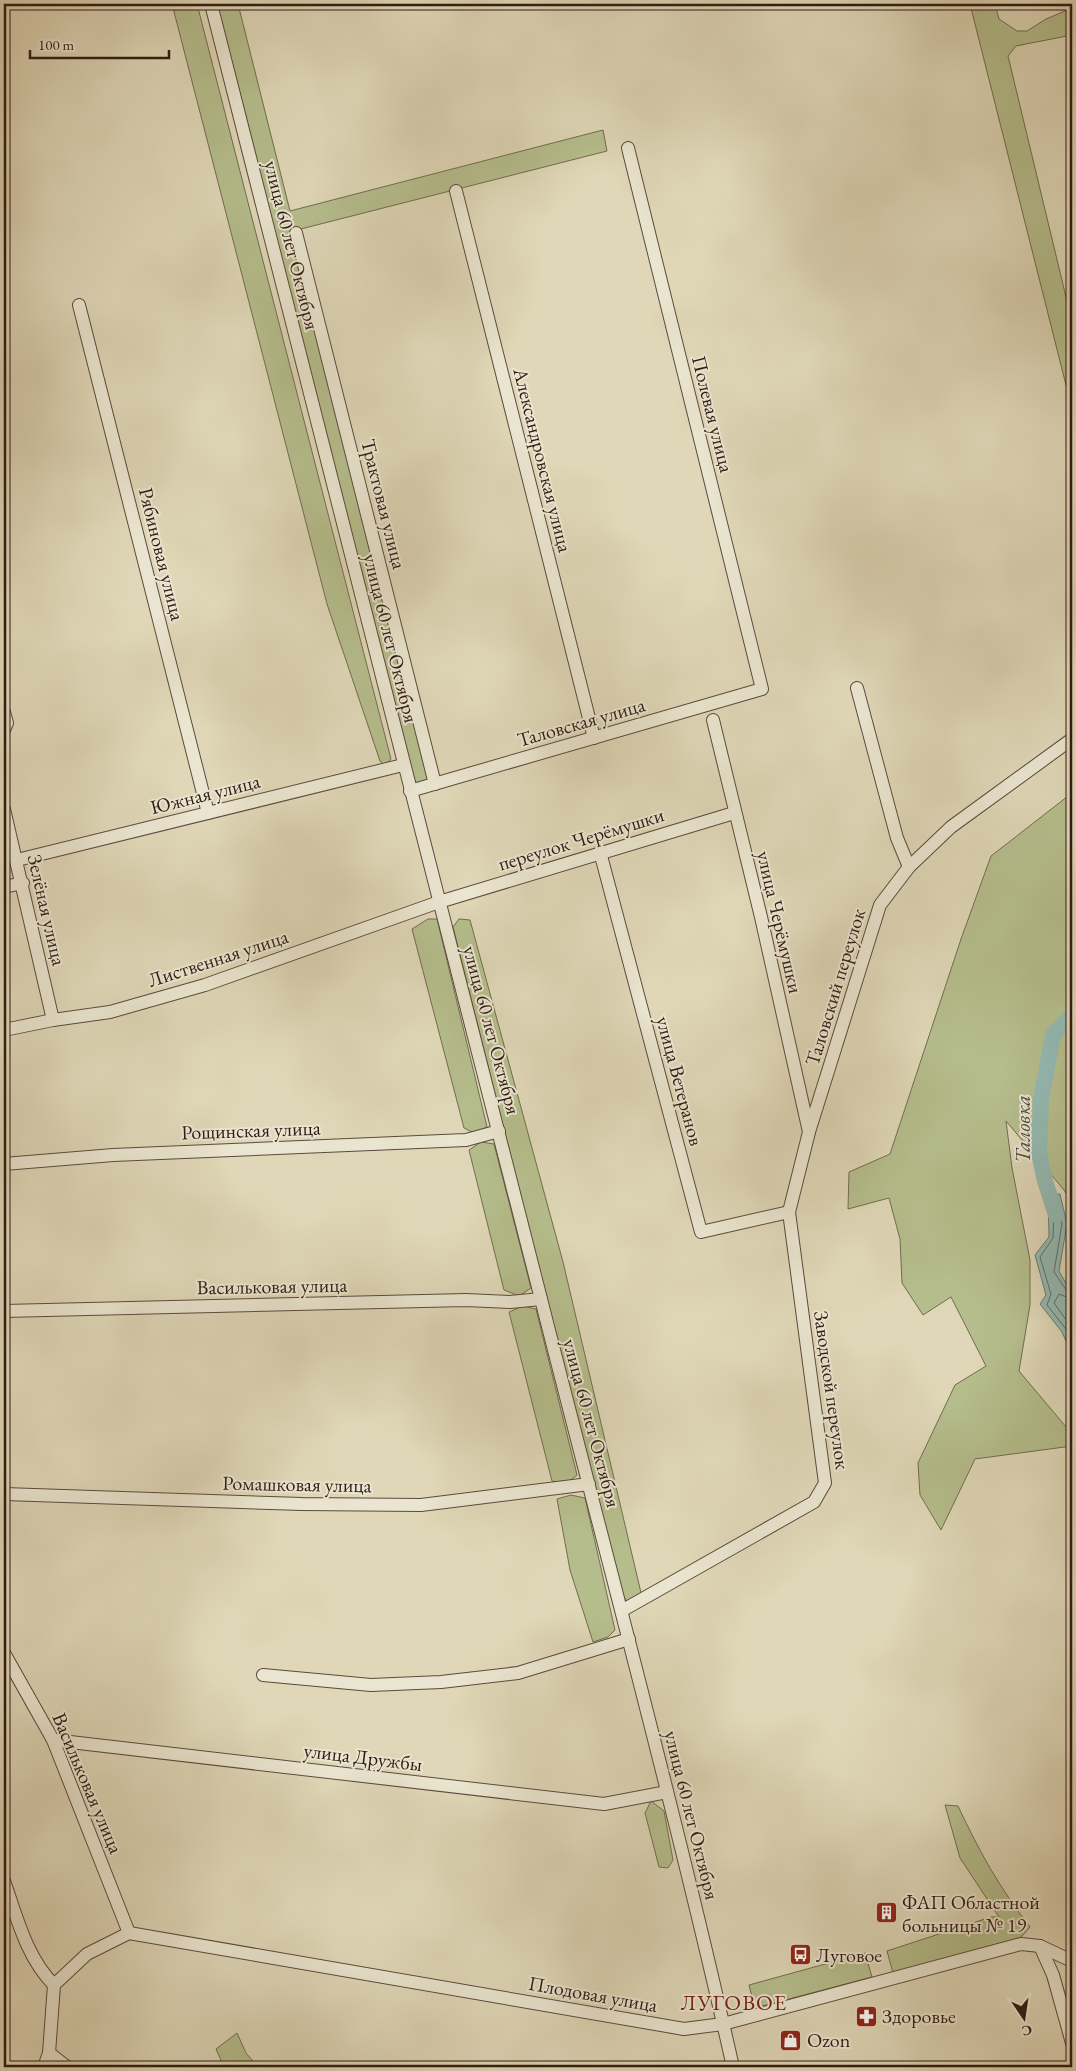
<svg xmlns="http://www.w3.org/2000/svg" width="1076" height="2071" font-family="'EB Garamond',serif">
  <rect width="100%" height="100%" fill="#dfd7b7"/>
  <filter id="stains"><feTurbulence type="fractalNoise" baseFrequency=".004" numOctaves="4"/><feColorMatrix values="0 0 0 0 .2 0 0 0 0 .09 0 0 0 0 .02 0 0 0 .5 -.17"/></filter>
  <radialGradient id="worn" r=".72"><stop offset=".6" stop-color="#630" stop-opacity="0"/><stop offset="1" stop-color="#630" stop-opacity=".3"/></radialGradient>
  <!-- green -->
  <g fill="#b5bd8c" stroke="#726c50">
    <path d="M172,4H197L391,759L385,766L380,761L327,604Z"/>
    <path d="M216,4H238L290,211L603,130L607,151L293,231L431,783L414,784Z"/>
    <path d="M970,4H995L999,19L1017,31H1027L1046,19L1072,8V35L1016,46L1008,56L1072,322V409Z"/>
    <path d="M1072,793V1203L1064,1190L1006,1121L1012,1168L1030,1260V1305L1019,1371L1072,1434V1446L975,1459L941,1530L920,1495L918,1463L955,1385L986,1366L951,1297L923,1315L902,1283L900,1239L889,1198L848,1209L849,1172L890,1154L961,939L991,856Z"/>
    <path d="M428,919H437L487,1127L474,1133L464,1128L412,929Z"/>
    <path d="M459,919L470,920L563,1262L642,1597L628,1604L620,1590L453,927Z"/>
    <path d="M481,1142L494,1144L531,1288L519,1296L504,1290L469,1150Z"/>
    <path d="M523,1306L536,1309L577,1475L566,1484L552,1481L509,1312Z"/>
    <path d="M571,1495L585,1498L615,1630L608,1637L593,1642L570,1570L557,1499Z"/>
    <path d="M651,1801L664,1811L673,1860L668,1868L659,1867L645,1813Z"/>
    <path d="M945,1805L958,1806C979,1851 999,1887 1030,1927L1015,1944L893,1973L887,1951L991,1917H999L960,1858Z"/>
    <path d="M865,1953L872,1977L755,2008L749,1985Z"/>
    <path d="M237,2033L246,2053L258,2067H224L216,2049Z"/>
  </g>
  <!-- water -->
  <path fill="#93b9b2" stroke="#6b7a72" d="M1048,1194H1060L1067,1224L1059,1271L1072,1294V1355L1062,1332L1040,1304L1046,1295L1035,1255L1049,1237Z"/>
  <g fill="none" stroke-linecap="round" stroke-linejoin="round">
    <!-- shore -->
    <g stroke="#626a62" stroke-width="1">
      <path d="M1072,1293L1067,1291L1054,1272L1062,1224L1058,1208L1055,1207L1054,1209L1053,1238L1040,1257L1051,1294L1047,1305L1066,1329L1072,1343"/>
      <path d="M1072,1299L1059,1294L1054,1303L1072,1328"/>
    </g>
    <!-- river -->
    <path stroke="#93b9b2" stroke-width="16" d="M1056,1215L1045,1181L1039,1153L1041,1099L1053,1035L1072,1016"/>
    <defs>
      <g id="minor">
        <path d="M211,4C321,435 430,868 541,1299C606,1555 675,1810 733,2067"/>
        <path d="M456,191L594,738"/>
        <path d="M296,233L435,784"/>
        <path d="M79,305L208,813"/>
        <path d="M857,688L897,838L909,867"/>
        <path d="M4,712L7,723L4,730"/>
        <path d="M713,720L761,917L809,1132"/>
        <path d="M410,791L762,689L628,148"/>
        <path d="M4,809L53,1020"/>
        <path d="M600,852L701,1232L789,1212"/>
        <path d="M17,860L403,765"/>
        <path d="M4,887L23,883"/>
        <path d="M4,1030L53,1020L110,1012L205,985L439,902L734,813"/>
        <path d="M4,1164L113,1155L466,1140L499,1131"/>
        <path d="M4,1311L466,1300L510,1302L541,1299"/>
        <path d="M4,1494L302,1504L421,1505L589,1484"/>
        <path d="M623,1610L814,1502L825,1483L789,1212L809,1132L880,905L909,867L951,827L1072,739"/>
        <path d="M4,1653L53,1740L129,1933"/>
        <path d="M263,1675L371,1685L441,1682L518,1673L629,1639"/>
        <path d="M53,1740L604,1804L667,1792"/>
        <path d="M4,1881C17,1917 26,1957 54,1985"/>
        <path d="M129,1933L684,2029L723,2024L1021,1944L1040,1946L1072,1961"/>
        <path d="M1040,1946L1053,1975L1072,2043"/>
        <path d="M49,2053L67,2067"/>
        <path d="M44,2067L49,2053L54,1985L87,1954L129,1933"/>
      </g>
    </defs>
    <!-- minor casing -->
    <use href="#minor" stroke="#5c4a3c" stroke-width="14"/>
    <!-- minor -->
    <use href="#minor" stroke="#eae5d0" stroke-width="12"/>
  </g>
  <!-- icons -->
  <defs>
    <symbol id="building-square" viewBox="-11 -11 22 22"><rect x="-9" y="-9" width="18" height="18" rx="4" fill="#8f2418" stroke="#eae5d0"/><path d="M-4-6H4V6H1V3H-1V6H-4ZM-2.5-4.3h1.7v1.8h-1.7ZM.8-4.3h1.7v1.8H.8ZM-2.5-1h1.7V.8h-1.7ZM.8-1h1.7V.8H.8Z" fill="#fff"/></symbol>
    <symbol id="bus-square" viewBox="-11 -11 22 22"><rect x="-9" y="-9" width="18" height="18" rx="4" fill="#8f2418" stroke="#eae5d0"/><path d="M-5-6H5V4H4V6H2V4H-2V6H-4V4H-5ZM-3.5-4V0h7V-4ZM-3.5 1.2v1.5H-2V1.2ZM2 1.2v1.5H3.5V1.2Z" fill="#fff"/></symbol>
    <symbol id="pharmacy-square" viewBox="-11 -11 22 22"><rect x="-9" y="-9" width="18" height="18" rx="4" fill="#8f2418" stroke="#eae5d0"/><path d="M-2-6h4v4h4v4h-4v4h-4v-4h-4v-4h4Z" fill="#fff"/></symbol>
    <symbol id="shop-square" viewBox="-11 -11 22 22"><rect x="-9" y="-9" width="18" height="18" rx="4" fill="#8f2418" stroke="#eae5d0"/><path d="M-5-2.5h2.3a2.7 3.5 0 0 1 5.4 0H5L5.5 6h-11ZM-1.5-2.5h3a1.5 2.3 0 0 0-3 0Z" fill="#fff"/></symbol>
  </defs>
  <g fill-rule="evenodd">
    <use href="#building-square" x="874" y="1900" width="25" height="25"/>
    <use href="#bus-square" x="788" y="1942" width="25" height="25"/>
    <use href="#pharmacy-square" x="854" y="2004" width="25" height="25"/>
    <use href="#shop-square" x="778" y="2028" width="25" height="25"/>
  </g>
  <g text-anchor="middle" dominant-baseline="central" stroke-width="4" stroke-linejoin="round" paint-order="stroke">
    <!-- street labels -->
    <g font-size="20" fill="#301b13" stroke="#eae5d0">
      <text transform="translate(292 245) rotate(76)">улица 60 лет Октября</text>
      <text transform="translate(713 414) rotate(76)">Полевая улица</text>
      <text transform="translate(543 460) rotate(76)">Александровская улица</text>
      <text transform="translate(384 504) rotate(76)">Трактовая улица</text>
      <text transform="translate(162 554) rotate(76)">Рябиновая улица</text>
      <text transform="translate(391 638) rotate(76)">улица 60 лет Октября</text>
      <text transform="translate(581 722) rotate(-16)">Таловская улица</text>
      <text transform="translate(205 794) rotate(-14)">Южная улица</text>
      <text transform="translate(581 839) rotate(-17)">переулок Черёмушки</text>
      <text transform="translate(47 910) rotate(77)">Зелёная улица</text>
      <text transform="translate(780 922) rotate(77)">улица Черёмушки</text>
      <text transform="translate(218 958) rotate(-18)">Лиственная улица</text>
      <text transform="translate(835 987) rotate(-73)">Таловский переулок</text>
      <text transform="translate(492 1030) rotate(75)">улица 60 лет Октября</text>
      <text transform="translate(680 1081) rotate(75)">улица Ветеранов</text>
      <text transform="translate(251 1130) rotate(-2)">Рощинская улица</text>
      <text transform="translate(272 1286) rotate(-1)">Васильковая улица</text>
      <text transform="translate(832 1390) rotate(82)">Заводской переулок</text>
      <text transform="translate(592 1423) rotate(75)">улица 60 лет Октября</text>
      <text transform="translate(297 1484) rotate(1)">Ромашковая улица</text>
      <text transform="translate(363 1757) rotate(7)">улица Дружбы</text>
      <text transform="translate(88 1783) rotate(67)">Васильковая улица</text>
      <text transform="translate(692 1815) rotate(76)">улица 60 лет Октября</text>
      <text transform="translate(593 1994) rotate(10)">Плодовая улица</text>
    </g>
    <!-- poi labels -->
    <g font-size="20" fill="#301b13" stroke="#eae5d0" text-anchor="start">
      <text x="902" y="1902">ФАП Областной<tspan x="902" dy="23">больницы № 19</tspan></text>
      <text x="816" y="1955">Луговое</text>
      <text x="882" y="2016">Здоровье</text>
      <text x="807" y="2040">Ozon</text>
    </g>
    <!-- water labels -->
    <g font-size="21" font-style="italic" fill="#4e4a43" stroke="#eae5d0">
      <text transform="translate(1022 1129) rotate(-90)">Таловка</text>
    </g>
    <!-- quarter labels -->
    <g font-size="22" letter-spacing="1" fill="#7a1f14" stroke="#eae5d0">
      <text x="734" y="2002">ЛУГОВОЕ</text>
    </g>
  </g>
  <!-- margin -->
  <rect width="1076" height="2071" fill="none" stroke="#dfd7b7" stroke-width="20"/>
  <rect x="5" y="5" width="1066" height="2061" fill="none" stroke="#301b13" stroke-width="2.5"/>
  <rect x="10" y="10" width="1056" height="2051" fill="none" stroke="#301b13"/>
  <!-- north arrow -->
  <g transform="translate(1024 2018) rotate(167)" stroke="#eae5d0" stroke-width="4" paint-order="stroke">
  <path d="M0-4L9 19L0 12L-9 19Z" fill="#301b13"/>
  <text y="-8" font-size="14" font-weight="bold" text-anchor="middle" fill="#301b13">С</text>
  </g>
  <!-- scale -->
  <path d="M30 50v8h139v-8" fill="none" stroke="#301b13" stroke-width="2.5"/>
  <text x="38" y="50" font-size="15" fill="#301b13" stroke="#eae5d0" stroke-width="4" paint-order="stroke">100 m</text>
  <rect width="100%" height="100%" filter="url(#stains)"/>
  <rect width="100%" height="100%" fill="url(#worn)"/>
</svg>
